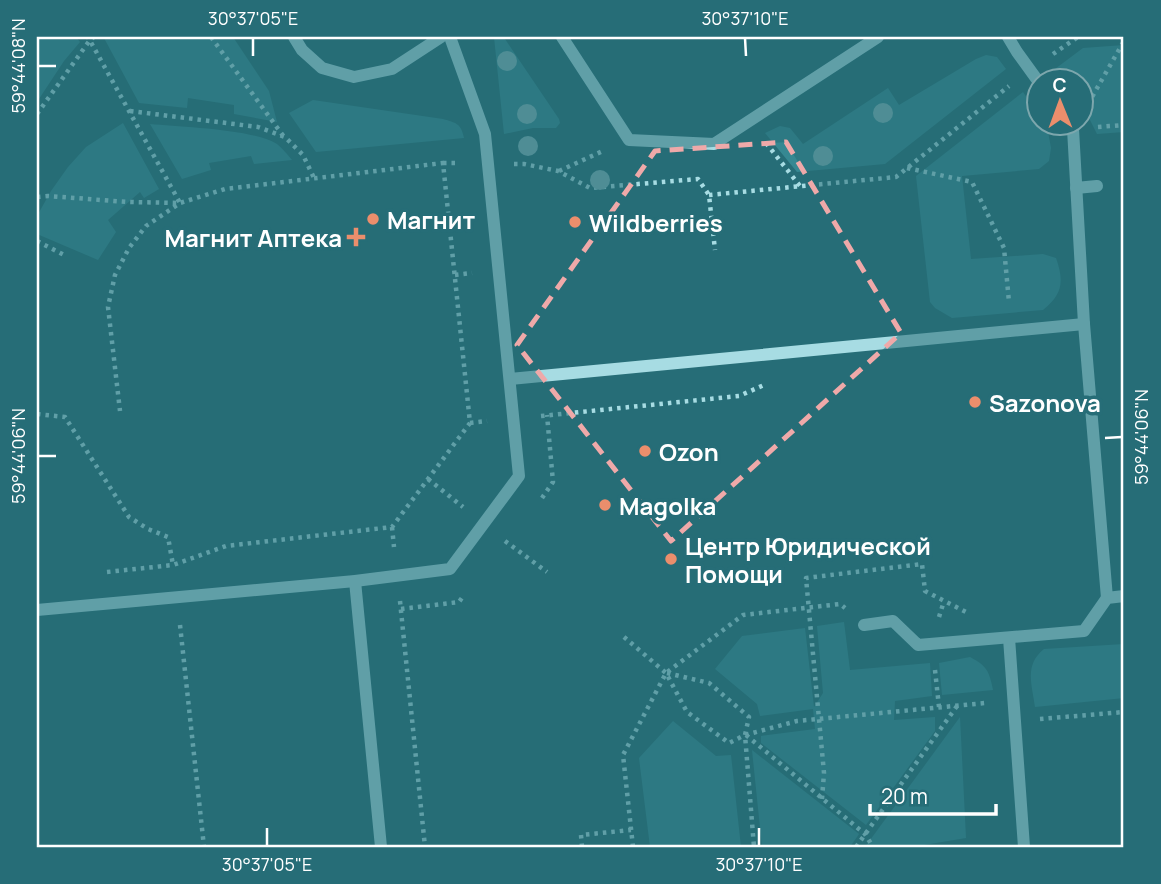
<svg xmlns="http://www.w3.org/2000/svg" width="1161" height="884" font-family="Manrope,sans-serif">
  <rect width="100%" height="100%" fill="#266d77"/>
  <!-- green -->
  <g fill="#368892">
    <path d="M42,37H76L80,42L64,61L37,102V40Z"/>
    <path d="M106,37H233L269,91L277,122L234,114V105L188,98L187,108L139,103L104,38Z"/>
    <path d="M494,37H507L505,39L559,119L560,123L556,128H533L504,134Z"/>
    <path d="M1124,45V132L1097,134L1087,114L1081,104L1080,80H1063L1055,69L1083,48Z"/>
    <path d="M986,55L997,57L1006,69L885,164L797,172L765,133L780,126L790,128L803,144L888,88L899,105L976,59Z"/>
    <path d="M1023,92L1038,114V122L1045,123L1047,126L1051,148L1049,161L1039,169L962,176L971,259L1043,254L1056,258C1064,281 1063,294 1043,310L952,318L935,308L930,302L916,176Z"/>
    <path d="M313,100L443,119C456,123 461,123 464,138L316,152L289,113Z"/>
    <path d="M123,123L159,189L144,198L140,192L108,220L116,232L98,260L37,234V216L51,191L68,167L86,147Z"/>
    <path d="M150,124C180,127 253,129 277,144C282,148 288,155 292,160L254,164L251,156L209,163L211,170L182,179Z"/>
    <path d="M844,622L850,670L930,663L932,696L895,701L894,720L935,717V731L866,825L761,743V736L815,729L813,709L760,716L757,704L715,669L742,636L805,628L814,707L823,693L817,626Z"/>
    <path d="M1124,644V698L1035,707C1032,684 1024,665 1044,649Z"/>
    <path d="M970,657C987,666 989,671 993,690L942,695L939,663Z"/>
    <path d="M960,717L966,838L912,847H865Z"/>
    <path d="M673,721L716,756L731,755L741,847H650L639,758Z"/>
    <path d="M752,750L859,834L850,847H762Z"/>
  </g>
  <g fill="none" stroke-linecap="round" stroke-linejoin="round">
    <!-- path -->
    <g stroke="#a7dce3" stroke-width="4.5" stroke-dasharray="3.5 5" stroke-linecap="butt">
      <path d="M211,37L284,137"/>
      <path d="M1053,54L1078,37"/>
      <path d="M1088,104L1124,41"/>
      <path d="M130,111L258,127L285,137L303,155L314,178"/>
      <path d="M37,114L90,40L94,37"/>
      <path d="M1098,127L1124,125"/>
      <path d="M766,143L800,186"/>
      <path d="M443,163H459"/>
      <path d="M514,164H524L558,171L590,188L698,179L709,195L715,250"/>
      <path d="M907,168L972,182L1004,248L1009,302"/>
      <path d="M559,171L605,150"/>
      <path d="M709,195L896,177L1009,86"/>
      <path d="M37,197L48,196L128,202L180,203L88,37"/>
      <path d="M37,241L64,255"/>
      <path d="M455,275L472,273"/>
      <path d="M37,414L65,417L129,517L148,529L168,537L173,565"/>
      <path d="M541,416L739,396L764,385"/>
      <path d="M470,423L487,421"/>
      <path d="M428,479L463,507"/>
      <path d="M542,498L553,482L547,415"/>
      <path d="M392,527L394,547"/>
      <path d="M505,541L547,572"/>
      <path d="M107,572L173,565L226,546L392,527L470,423L443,163L225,189L180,203L146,226L129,248L115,275L108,307L120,411"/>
      <path d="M400,601L425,847"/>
      <path d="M401,609L459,602L464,595"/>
      <path d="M939,617L944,601"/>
      <path d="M180,625L204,847"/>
      <path d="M624,637L666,673L687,712L729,743L745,735L797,721L985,703"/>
      <path d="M935,670L939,707"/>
      <path d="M667,673L709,683L749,717L745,735L754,847"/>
      <path d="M1040,719L1124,712"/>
      <path d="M746,735L865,834L873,847"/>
      <path d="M822,799L824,773L806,578L922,564L925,591L966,612"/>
      <path d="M582,847L581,835L631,830"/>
      <path d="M633,847L623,755L666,673L743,615L840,604L845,608"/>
      <path d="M856,847L957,706"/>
    </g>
    <!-- minor -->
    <g stroke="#a7dce3" stroke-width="12">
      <path d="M294,37L302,50L322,68L354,77L392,69L441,37"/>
      <path d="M562,37L629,140L714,144L878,37"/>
      <path d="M1008,37L1017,52L1038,81"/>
      <path d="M1068,122L1073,129L1084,324L1107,598"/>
      <path d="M1076,188L1097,186"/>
      <path d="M510,379L1084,324"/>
      <path d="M355,581L381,847"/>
      <path d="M37,610L355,581L450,569L519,476L485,134L450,37"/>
      <path d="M864,625L893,621L918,645L1084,631L1107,598L1124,596"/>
      <path d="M1009,638L1024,847"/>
    </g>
  </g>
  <!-- trees -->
  <g fill="#80b4bb">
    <circle cx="507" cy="61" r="10"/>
    <circle cx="883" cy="113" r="10"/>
    <circle cx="527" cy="114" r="10"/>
    <circle cx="528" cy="146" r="10"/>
    <circle cx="823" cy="156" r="10"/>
    <circle cx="600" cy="180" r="10"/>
  </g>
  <!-- marked area -->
  <path d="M0 0H1161V884H0ZM786,142L901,333L671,541L517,345L655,151Z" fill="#266d77" fill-opacity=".55" fill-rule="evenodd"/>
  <path fill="none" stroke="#efa9a9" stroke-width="5" stroke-dasharray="14 9" stroke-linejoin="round" d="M786,142L901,333L671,541L517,345L655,151Z"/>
  <!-- ticks -->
  <path fill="none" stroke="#fff" stroke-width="2.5" d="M253,38V56M745,38L746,56M38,66H56M1105,438L1122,437M38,456H56M267,828V846M759,828V846"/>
  <!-- markers -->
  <g fill="#eb8e6c" stroke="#266d77" stroke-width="2.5">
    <circle cx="373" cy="219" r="7"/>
    <circle cx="575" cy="222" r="7"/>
    <path d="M352.5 226.5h7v7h7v7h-7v7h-7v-7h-7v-7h7z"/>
    <circle cx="975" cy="402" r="7"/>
    <circle cx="645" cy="451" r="7"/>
    <circle cx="605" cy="505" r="7"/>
    <circle cx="671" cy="559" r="7"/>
  </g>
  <g text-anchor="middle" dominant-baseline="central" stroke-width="7" stroke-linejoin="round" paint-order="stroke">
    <!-- poi labels -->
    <g font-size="24" font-weight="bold" fill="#fff" stroke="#266d77" text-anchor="start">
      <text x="387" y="219">Магнит</text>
      <text x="589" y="222">Wildberries</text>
      <text x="342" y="237" text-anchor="end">Магнит Аптека</text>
      <text x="989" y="402">Sazonova</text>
      <text x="659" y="451">Ozon</text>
      <text x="619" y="505">Magolka</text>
      <text x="685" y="545">Центр Юридической<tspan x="685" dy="28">Помощи</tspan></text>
    </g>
  </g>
  <!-- border -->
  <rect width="1161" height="884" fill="none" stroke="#266d77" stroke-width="77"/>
  <!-- north arrow -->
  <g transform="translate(1060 102) rotate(359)"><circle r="33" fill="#266d77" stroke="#7da7ad" stroke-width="2"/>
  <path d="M0-5L12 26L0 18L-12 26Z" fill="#eb8e6c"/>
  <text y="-10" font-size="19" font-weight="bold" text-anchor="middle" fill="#ffffff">С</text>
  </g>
  <!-- scale -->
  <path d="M870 804v10h126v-10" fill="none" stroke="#ffffff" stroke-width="3.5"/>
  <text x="881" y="804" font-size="21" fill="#ffffff" stroke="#266d77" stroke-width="5" paint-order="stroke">20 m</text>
  <rect x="38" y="38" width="1084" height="808" fill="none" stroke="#fff" stroke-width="2.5"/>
  <g font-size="18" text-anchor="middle" fill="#fff">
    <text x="253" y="25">30°37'05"E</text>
    <text x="745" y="25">30°37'10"E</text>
    <text transform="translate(19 66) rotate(-90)" y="6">59°44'08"N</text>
    <text transform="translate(1142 437) rotate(-90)" y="6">59°44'06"N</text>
    <text transform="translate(19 456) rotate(-90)" y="6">59°44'06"N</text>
    <text x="267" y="871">30°37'05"E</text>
    <text x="759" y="871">30°37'10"E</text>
  </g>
</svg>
